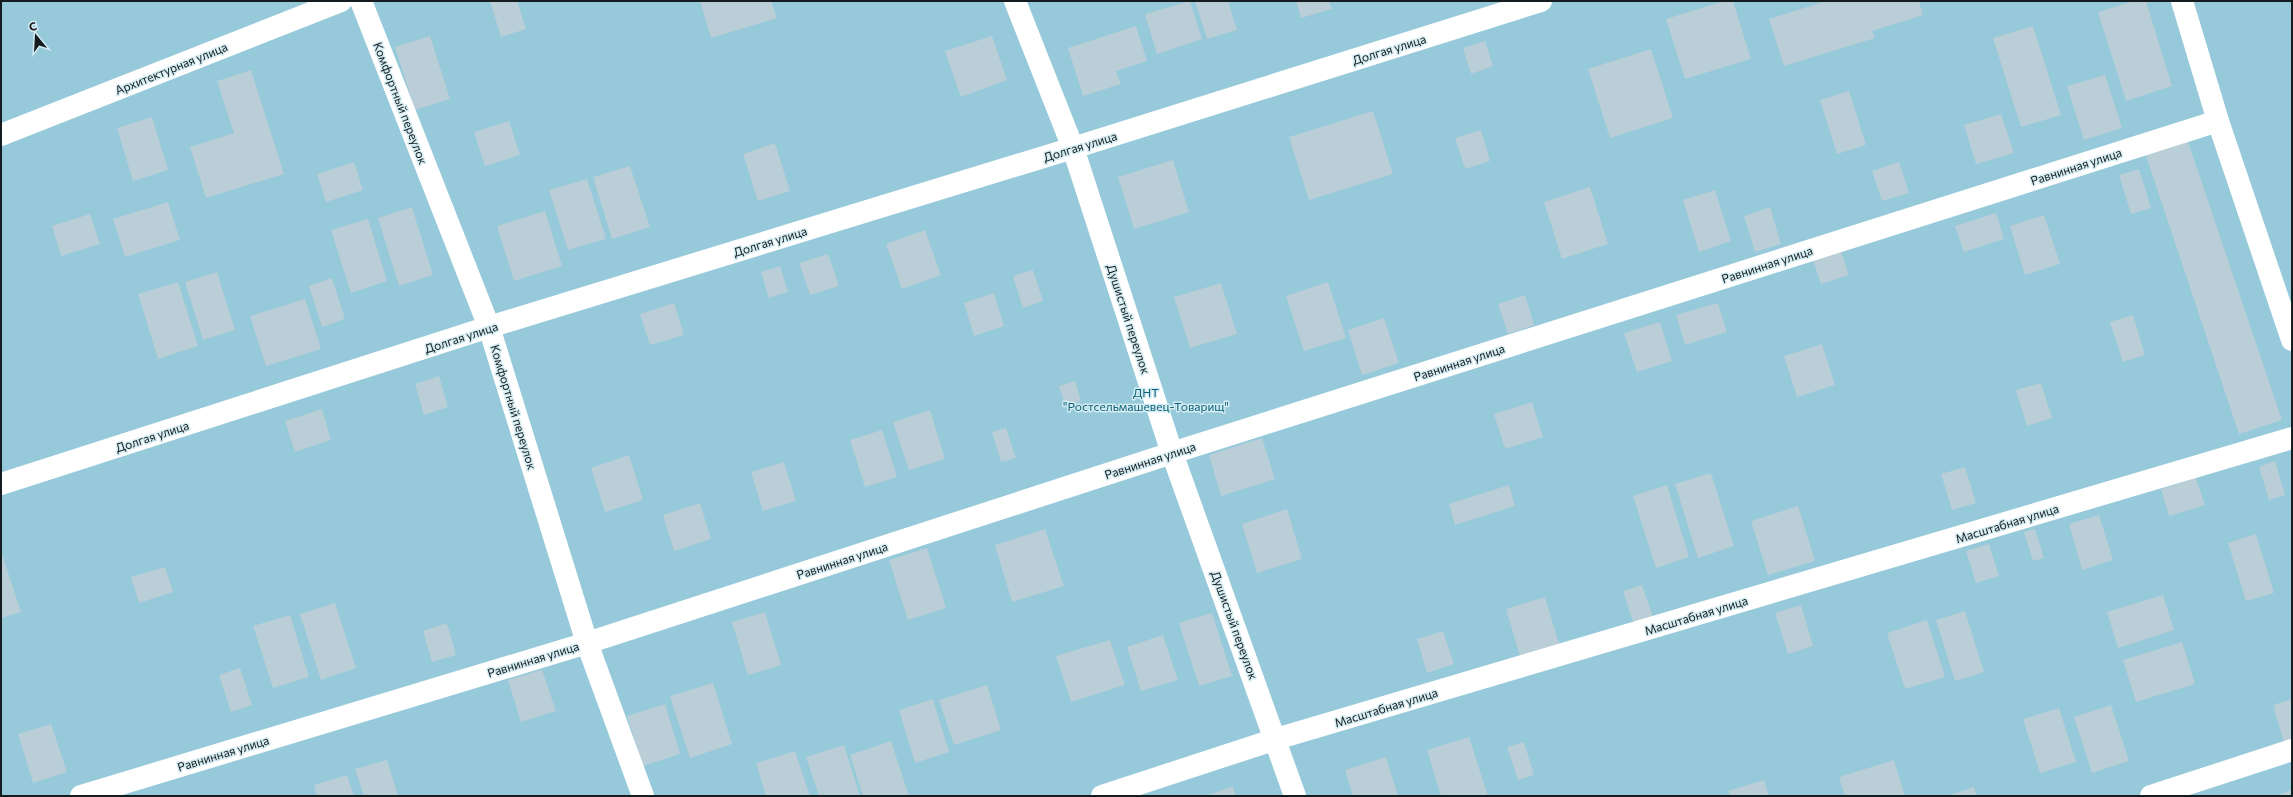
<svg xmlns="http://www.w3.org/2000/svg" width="2293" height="797" font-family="Commissioner,sans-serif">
  <rect width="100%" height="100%" fill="#d5ecf3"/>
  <!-- green -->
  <rect fill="#96c9da" x="1" y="1" width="2291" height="795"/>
  <!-- building -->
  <g fill="#b9ced6">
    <path d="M490,1H517L526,29L501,37Z"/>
    <path d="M700,1H771L777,18L711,38Z"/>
    <path d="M1190,1L1202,39L1157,54L1145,14Z"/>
    <path d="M1195,1H1228L1237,30L1207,39Z"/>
    <path d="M1296,1H1329L1332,9L1301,18Z"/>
    <path d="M1724,1H1733L1751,59L1685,79L1666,19Z"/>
    <path d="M1826,1H1919L1923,15L1872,31L1875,38L1784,66L1769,19Z"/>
    <path d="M2134,1H2146L2172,86L2126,101L2098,12Z"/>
    <path d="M1136,26L1147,61L1116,71L1121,84L1083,96L1068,48Z"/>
    <path d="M2033,26L2061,115L2021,127L1993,38Z"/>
    <path d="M430,36L450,99L415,110L395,47Z"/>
    <path d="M992,36L1007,80L961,97L945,51Z"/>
    <path d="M1485,41L1493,66L1471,74L1463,48Z"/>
    <path d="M1651,49L1673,118L1610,138L1588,69Z"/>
    <path d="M251,70L284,174L206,198L190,147L234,133L217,81Z"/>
    <path d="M2105,75L2122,128L2084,140L2067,86Z"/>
    <path d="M1849,91L1866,145L1837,154L1820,100Z"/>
    <path d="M1373,111L1393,174L1309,200L1289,137Z"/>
    <path d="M2001,114L2014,153L1976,164L1964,125Z"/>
    <path d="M152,117L168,170L133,181L117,128Z"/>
    <path d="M509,121L520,155L485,166L474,132Z"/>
    <path d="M1481,130L1490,161L1465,169L1455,138Z"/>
    <path d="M2187,139L2282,420L2239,434L2145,153Z"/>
    <path d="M775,143L790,191L758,201L743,154Z"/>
    <path d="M1173,160L1189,212L1134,229L1118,177Z"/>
    <path d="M354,162L363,190L326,202L317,174Z"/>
    <path d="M1899,162L1909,193L1882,201L1872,171Z"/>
    <path d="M630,166L650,227L612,239L593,177Z"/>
    <path d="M2139,169L2151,208L2131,214L2119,175Z"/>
    <path d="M587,179L606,239L568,250L549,190Z"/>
    <path d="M1590,187L1608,244L1562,259L1544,202Z"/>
    <path d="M1715,190L1731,241L1699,252L1683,200Z"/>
    <path d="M168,202L180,240L125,257L113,219Z"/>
    <path d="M412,207L433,275L399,286L378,218Z"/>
    <path d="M1770,207L1781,244L1755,252L1744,216Z"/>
    <path d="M545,211L562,266L514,281L497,226Z"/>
    <path d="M1996,213L2004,239L1964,252L1955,226Z"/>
    <path d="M90,214L100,244L61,256L52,226Z"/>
    <path d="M2044,215L2060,264L2025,275L2010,226Z"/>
    <path d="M368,219L387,281L351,293L331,230Z"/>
    <path d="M925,230L941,275L902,289L886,244Z"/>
    <path d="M1840,249L1849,275L1821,284L1812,257Z"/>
    <path d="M828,254L839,286L810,295L799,263Z"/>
    <path d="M780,266L788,292L769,298L761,272Z"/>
    <path d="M1033,270L1043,301L1023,308L1013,276Z"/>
    <path d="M217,272L235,330L203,340L185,282Z"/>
    <path d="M332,278L345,319L322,327L309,286Z"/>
    <path d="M178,282L198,346L158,359L138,294Z"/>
    <path d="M1328,282L1346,338L1304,351L1286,296Z"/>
    <path d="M1221,283L1237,334L1190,348L1174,297Z"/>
    <path d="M994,293L1004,326L974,336L964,303Z"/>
    <path d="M1525,295L1534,325L1508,334L1498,304Z"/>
    <path d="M305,299L321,349L266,366L250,316Z"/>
    <path d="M674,303L684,335L650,345L640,314Z"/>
    <path d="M1718,303L1727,332L1685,345L1676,315Z"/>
    <path d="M2133,315L2145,355L2123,362L2110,322Z"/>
    <path d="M1384,318L1399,363L1362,375L1348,330Z"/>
    <path d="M1660,322L1672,361L1637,372L1624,333Z"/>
    <path d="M1822,344L1835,385L1797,397L1784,356Z"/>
    <path d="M439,376L448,407L424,415L415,384Z"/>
    <path d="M1075,381L1081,401L1065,405L1059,386Z"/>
    <path d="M2041,383L2052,418L2027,426L2016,390Z"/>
    <path d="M1532,402L1543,437L1505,449L1494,414Z"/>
    <path d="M322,409L331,440L295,452L285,421Z"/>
    <path d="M930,410L945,459L909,470L893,422Z"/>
    <path d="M1006,428L1016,458L1001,462L992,432Z"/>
    <path d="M882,430L897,477L865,487L850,440Z"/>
    <path d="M1262,438L1275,479L1221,496L1209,455Z"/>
    <path d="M629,455L643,500L605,512L591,468Z"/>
    <path d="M2275,461L2285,495L2269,500L2259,467Z"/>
    <path d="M784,462L796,501L763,511L751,472Z"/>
    <path d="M1965,467L1976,503L1952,510L1941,474Z"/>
    <path d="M1711,473L1734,546L1698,558L1675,484Z"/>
    <path d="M2196,478L2205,505L2169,516L2161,489Z"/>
    <path d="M1509,485L1515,506L1455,525L1449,504Z"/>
    <path d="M1667,485L1689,557L1656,568L1633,496Z"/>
    <path d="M700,503L711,539L674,551L663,515Z"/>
    <path d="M1798,506L1815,561L1768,575L1751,521Z"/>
    <path d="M1287,509L1302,559L1257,573L1242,524Z"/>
    <path d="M2099,515L2113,560L2082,570L2069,524Z"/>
    <path d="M1045,529L1064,586L1012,602L995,545Z"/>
    <path d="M2035,529L2044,558L2033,561L2024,532Z"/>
    <path d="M2256,534L2274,593L2246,601L2228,543Z"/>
    <path d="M1989,544L1999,576L1976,583L1966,551Z"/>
    <path d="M927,548L946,608L908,620L889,560Z"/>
    <path d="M1,551L21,612L1,618Z"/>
    <path d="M165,567L173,592L139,603L131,577Z"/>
    <path d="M1642,585L1653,617L1633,622L1623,591Z"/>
    <path d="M2163,595L2174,630L2118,648L2107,612Z"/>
    <path d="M1545,597L1559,644L1520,656L1506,609Z"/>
    <path d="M335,603L356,668L321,680L300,614Z"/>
    <path d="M1801,605L1813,646L1788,654L1775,613Z"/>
    <path d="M1965,611L1984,672L1955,681L1936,620Z"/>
    <path d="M765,612L781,665L748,675L732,622Z"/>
    <path d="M1212,613L1232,676L1199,686L1179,623Z"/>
    <path d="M290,615L309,677L273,688L253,626Z"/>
    <path d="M1927,620L1945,677L1905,689L1887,633Z"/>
    <path d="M447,623L456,655L432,662L423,631Z"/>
    <path d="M1443,631L1454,664L1427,673L1417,639Z"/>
    <path d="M1163,635L1178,680L1141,691L1127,647Z"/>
    <path d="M1110,640L1125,685L1071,702L1056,656Z"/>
    <path d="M2182,642L2195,684L2136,702L2123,660Z"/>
    <path d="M240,668L252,705L231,712L219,675Z"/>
    <path d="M542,670L556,711L521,722L508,680Z"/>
    <path d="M713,683L732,744L690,758L670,696Z"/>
    <path d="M987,685L1001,730L954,745L939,700Z"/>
    <path d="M933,699L949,752L915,763L899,710Z"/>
    <path d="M2292,699V744L2285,746L2273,705Z"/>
    <path d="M665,704L680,754L643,766L627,716Z"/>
    <path d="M2111,705L2129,761L2092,773L2074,717Z"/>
    <path d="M2059,708L2076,762L2040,773L2023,719Z"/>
    <path d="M51,724L67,772L33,783L18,734Z"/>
    <path d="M1469,737L1488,796H1441L1427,750Z"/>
    <path d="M891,741L909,796H863L850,755Z"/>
    <path d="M1524,742L1534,775L1518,780L1507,747Z"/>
    <path d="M844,745L860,796H819L806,757Z"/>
    <path d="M795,751L810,796H766L756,763Z"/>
    <path d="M1386,757L1398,796H1353L1345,770Z"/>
    <path d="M387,760L398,796H364L355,769Z"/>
    <path d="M1894,760L1905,796H1845L1839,777Z"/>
    <path d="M347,775L354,796H317L314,785Z"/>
    <path d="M1764,780L1769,796H1730L1728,791Z"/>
    <path d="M1233,786L1236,796H1205Z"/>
    <path d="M1974,787L1977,796H1947Z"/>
    <path d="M2292,790V796H2275Z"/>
  </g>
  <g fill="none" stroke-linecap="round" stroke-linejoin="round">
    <!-- minor -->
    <g stroke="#fff" stroke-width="22">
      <path d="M361,1L489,327L587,643L643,796"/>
      <path d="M1015,1L1073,148L1172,453L1295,796"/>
      <path d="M2182,1L2218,121L2292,340"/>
      <path d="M1,135L341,1"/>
      <path d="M1,484L489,327L1073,148L1541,1"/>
      <path d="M81,796L587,643L1172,453L2218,121"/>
      <path d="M1102,796L1276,739L2292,438"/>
      <path d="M2151,796L2292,750"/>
    </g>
  </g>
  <g text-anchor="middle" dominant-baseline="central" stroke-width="3" stroke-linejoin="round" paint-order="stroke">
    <!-- street labels -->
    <g font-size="12" fill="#141c1f" stroke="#d5ecf3">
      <text transform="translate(1389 49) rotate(-17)">Долгая улица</text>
      <text transform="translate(171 68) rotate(-22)">Архитектурная улица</text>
      <text transform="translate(401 103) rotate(69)">Комфортный переулок</text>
      <text transform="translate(1080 146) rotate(-17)">Долгая улица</text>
      <text transform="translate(2076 166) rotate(-18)">Равнинная улица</text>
      <text transform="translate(770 241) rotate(-17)">Долгая улица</text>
      <text transform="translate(1767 264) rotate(-18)">Равнинная улица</text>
      <text transform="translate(1129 319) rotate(72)">Душистый переулок</text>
      <text transform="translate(461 337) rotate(-18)">Долгая улица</text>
      <text transform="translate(1459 362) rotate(-18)">Равнинная улица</text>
      <text transform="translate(514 407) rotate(73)">Комфортный переулок</text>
      <text transform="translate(152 436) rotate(-18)">Долгая улица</text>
      <text transform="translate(1150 460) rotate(-18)">Равнинная улица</text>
      <text transform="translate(2007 523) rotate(-17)">Масштабная улица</text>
      <text transform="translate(842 560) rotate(-18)">Равнинная улица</text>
      <text transform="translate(1696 615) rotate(-17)">Масштабная улица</text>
      <text transform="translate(1235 625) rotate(70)">Душистый переулок</text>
      <text transform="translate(533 659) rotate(-17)">Равнинная улица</text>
      <text transform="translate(1386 707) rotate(-17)">Масштабная улица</text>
      <text transform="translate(223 753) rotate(-17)">Равнинная улица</text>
    </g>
    <!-- park labels -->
    <g font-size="12" fill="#0b6177" stroke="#d5ecf3">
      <text x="1146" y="392">ДНТ<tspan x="1146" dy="14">"Ростсельмашевец-Товарищ"</tspan></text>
    </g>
  </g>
  <!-- border -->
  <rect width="2293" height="797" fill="none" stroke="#141c1f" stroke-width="4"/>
  <!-- north arrow -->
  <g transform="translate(36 36) rotate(342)" stroke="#d5ecf3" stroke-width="3" paint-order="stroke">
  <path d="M0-3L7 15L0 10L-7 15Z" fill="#141c1f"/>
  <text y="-6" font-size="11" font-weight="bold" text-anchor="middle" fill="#141c1f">С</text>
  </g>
</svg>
